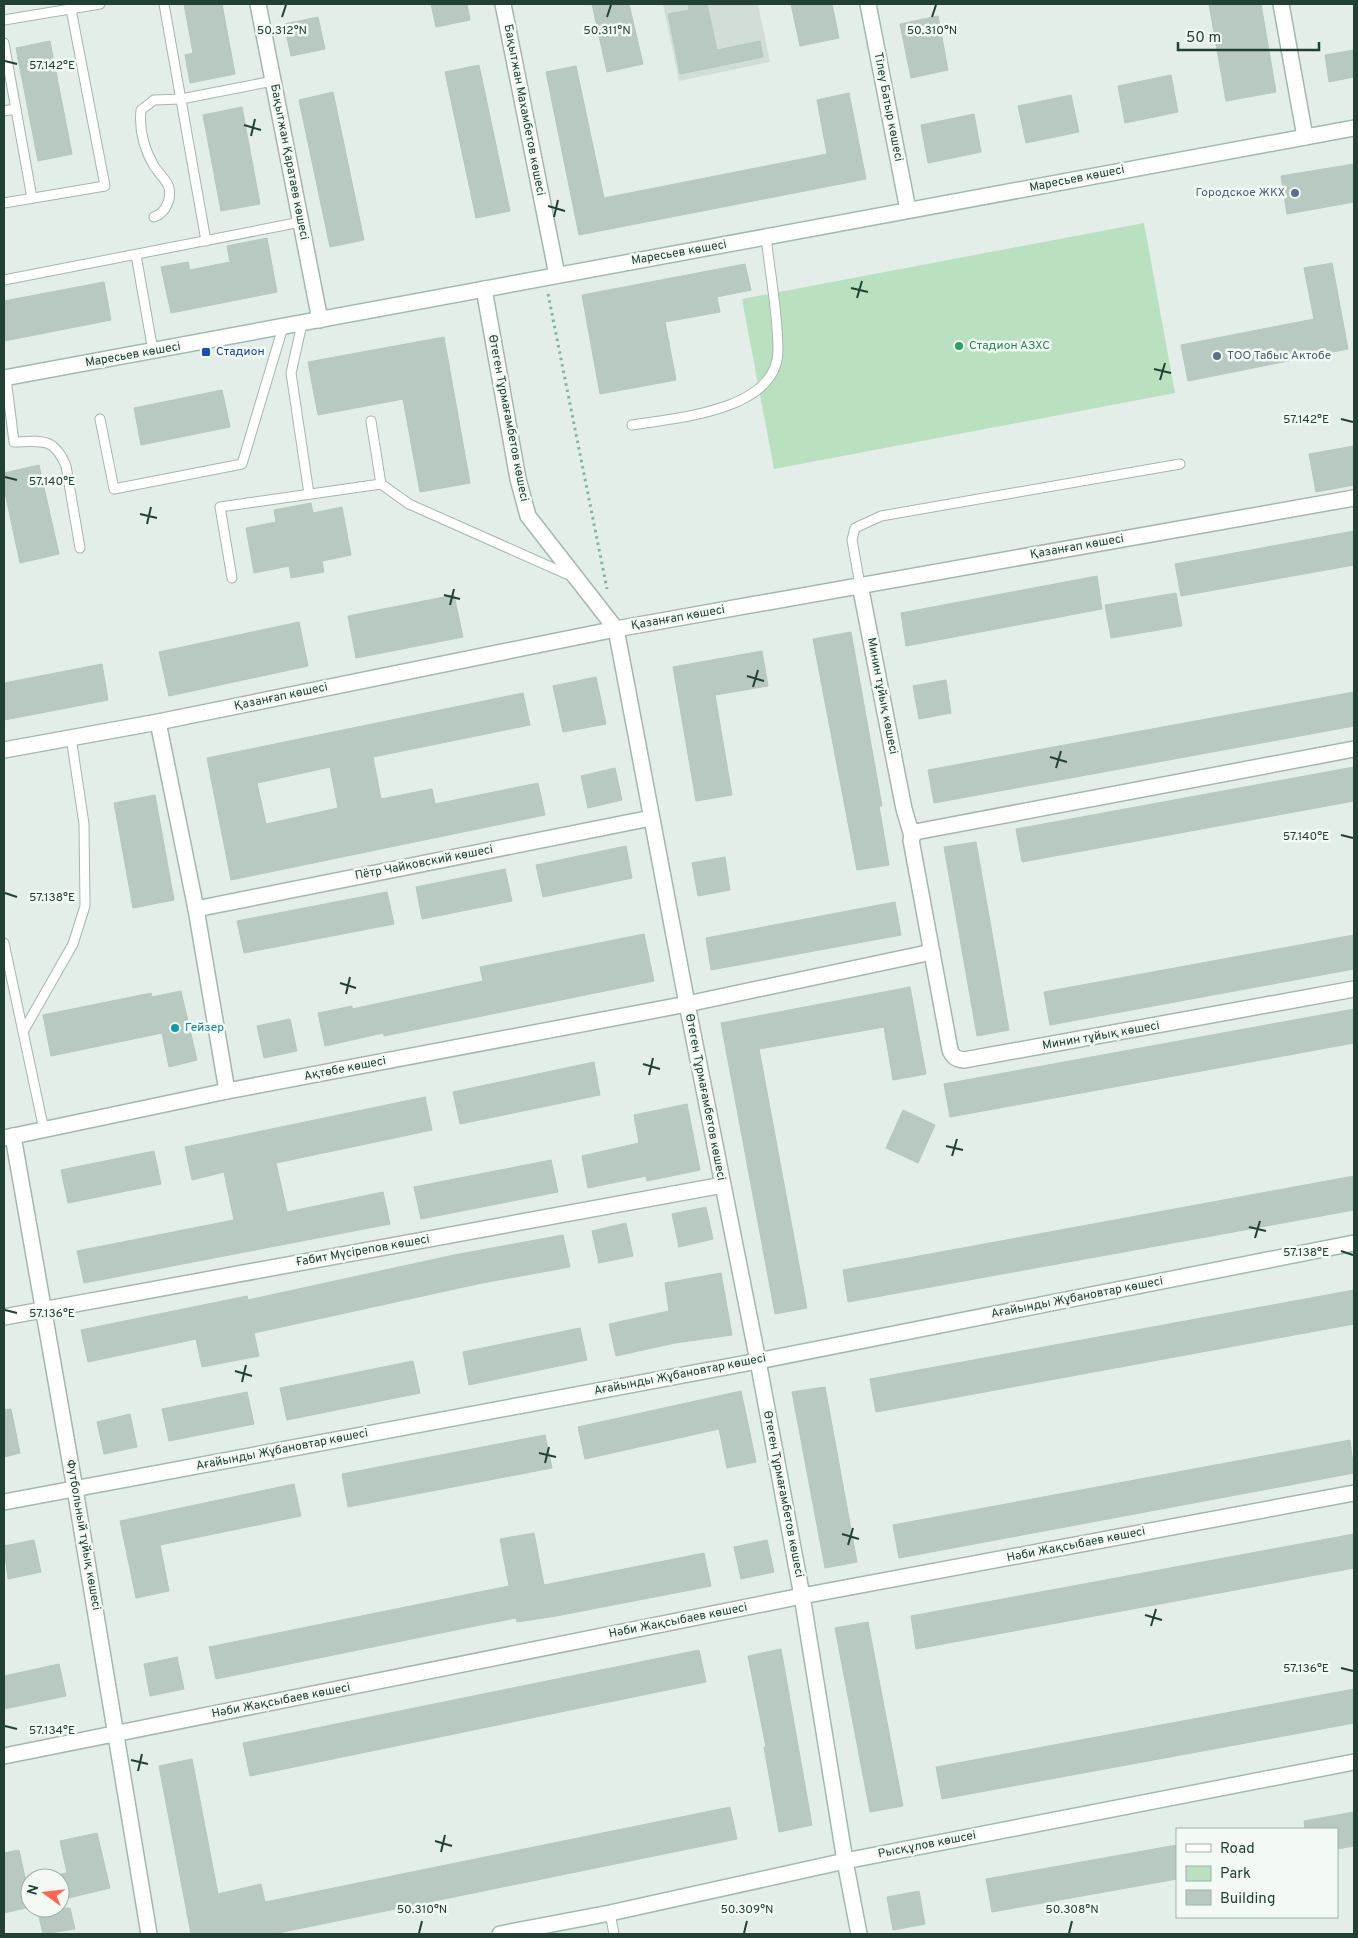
<svg xmlns="http://www.w3.org/2000/svg" width="1358" height="1938" font-family="Overpass,sans-serif">
  <rect width="100%" height="100%" fill="#e2eee7"/>
  <!-- built -->
  <path fill="#d0ded6" d="M663,4H758L770,62L679,81Z"/>
  <!-- green -->
  <path fill="#b9e1bf" d="M1144,223L1175,393L774,469L742,299Z"/>
  <!-- building -->
  <g fill="#b7c9c0" stroke="#b4c8bd" fill-rule="evenodd">
    <path d="M184,4H222L235,74L190,83L185,55L193,53Z"/>
    <path d="M431,4H467L470,20L436,27Z"/>
    <path d="M592,4H629L643,64L607,72Z"/>
    <path d="M688,4H707L717,50L760,41L763,57L680,74L668,14L689,10Z"/>
    <path d="M791,4H832L839,38L800,46Z"/>
    <path d="M1209,4H1261L1276,92L1226,101Z"/>
    <path d="M938,16L948,70L911,78L900,24Z"/>
    <path d="M318,17L325,49L291,56L284,24Z"/>
    <path d="M50,41L72,154L38,161L16,48Z"/>
    <path d="M1354,50V77L1329,82L1325,55Z"/>
    <path d="M479,65L510,211L476,218L445,72Z"/>
    <path d="M576,66L604,198L827,154L817,100L849,93L866,179L579,235L546,72Z"/>
    <path d="M1171,75L1178,112L1125,123L1118,86Z"/>
    <path d="M333,92L364,240L330,247L299,100Z"/>
    <path d="M1071,95L1079,132L1026,143L1018,106Z"/>
    <path d="M242,107L260,204L221,211L203,115Z"/>
    <path d="M974,114L981,152L928,163L921,125Z"/>
    <path d="M1354,164V202L1287,214L1281,176Z"/>
    <path d="M267,238L277,292L171,313L161,267L188,262L190,270L230,262L227,246Z"/>
    <path d="M1332,263L1348,349L1188,381L1181,345L1314,319L1304,268Z"/>
    <path d="M745,264L751,290L717,297L720,312L665,322L676,380L600,394L582,295Z"/>
    <path d="M104,282L111,320L4,341V301Z"/>
    <path d="M444,337L470,483L420,492L403,399L318,415L308,362Z"/>
    <path d="M222,390L230,427L141,445L134,408Z"/>
    <path d="M1354,446V485L1316,492L1309,454Z"/>
    <path d="M39,465L59,554L20,563L4,488V473Z"/>
    <path d="M311,503L313,513L342,507L351,555L322,561L324,572L291,578L289,566L254,573L246,528L276,522L274,510Z"/>
    <path d="M1354,531V565L1181,596L1175,564Z"/>
    <path d="M1097,576L1102,609L906,646L901,613Z"/>
    <path d="M1176,593L1182,626L1111,638L1105,605Z"/>
    <path d="M454,595L463,637L356,658L348,616Z"/>
    <path d="M299,622L308,666L169,696L159,652Z"/>
    <path d="M851,632L882,806H879L889,865L857,870L813,639Z"/>
    <path d="M762,651L768,686L715,695L732,795L696,801L673,667Z"/>
    <path d="M102,664L108,700L4,720V683Z"/>
    <path d="M596,677L606,724L563,732L553,686Z"/>
    <path d="M946,680L951,713L919,719L913,686Z"/>
    <path d="M1354,692V726L934,803L928,770Z"/>
    <path d="M523,693L530,725L373,757L381,799L432,789L435,804L538,783L545,815L231,880L207,758ZM330,767L338,808L266,824L257,783Z"/>
    <path d="M1354,767V801L1022,862L1016,829Z"/>
    <path d="M615,768L622,800L588,808L581,776Z"/>
    <path d="M155,795L174,900L133,908L114,803Z"/>
    <path d="M976,842L1009,1030L977,1036L944,847Z"/>
    <path d="M626,846L632,878L543,897L536,865Z"/>
    <path d="M725,857L730,890L698,896L692,863Z"/>
    <path d="M505,869L512,901L422,919L416,887Z"/>
    <path d="M387,892L394,924L244,953L237,921Z"/>
    <path d="M895,902L901,935L711,970L706,938Z"/>
    <path d="M644,934L654,981L384,1036L383,1033L325,1046L318,1013L352,1006V1009L483,981L480,967Z"/>
    <path d="M1354,935V969L1050,1025L1044,992Z"/>
    <path d="M910,987L926,1074L893,1080L884,1027L759,1049L807,1308L775,1314L721,1023Z"/>
    <path d="M181,991L197,1060L169,1067L162,1033L51,1056L43,1015L151,993L152,997Z"/>
    <path d="M1354,1009V1043L950,1117L944,1084Z"/>
    <path d="M290,1019L297,1051L264,1058L257,1026Z"/>
    <path d="M594,1062L600,1095L460,1124L453,1092Z"/>
    <path d="M425,1097L432,1130L276,1163L287,1212L383,1192L390,1224L84,1283L77,1251L234,1220L224,1172L192,1180L185,1147Z"/>
    <path d="M687,1104L700,1170L647,1181L646,1176L588,1188L582,1156L639,1143L634,1115Z"/>
    <path d="M903,1110L935,1125L918,1163L886,1148Z"/>
    <path d="M154,1151L161,1184L68,1203L61,1170Z"/>
    <path d="M551,1160L558,1192L421,1219L414,1187Z"/>
    <path d="M1354,1176V1210L848,1302L843,1270Z"/>
    <path d="M706,1207L713,1239L679,1247L672,1214Z"/>
    <path d="M626,1223L633,1256L599,1263L592,1231Z"/>
    <path d="M563,1235L570,1267L482,1283L254,1333L259,1356L202,1367L196,1339L88,1362L81,1330L247,1296L248,1300L454,1255Z"/>
    <path d="M721,1273L732,1335L675,1343L616,1356L609,1324L669,1311L665,1283Z"/>
    <path d="M1354,1290V1324L876,1412L870,1379Z"/>
    <path d="M580,1328L587,1360L469,1385L463,1352Z"/>
    <path d="M413,1361L420,1393L287,1420L280,1388Z"/>
    <path d="M825,1387L857,1562L825,1568L792,1392Z"/>
    <path d="M741,1391L756,1462L727,1468L719,1429L585,1459L578,1427Z"/>
    <path d="M247,1392L254,1424L169,1441L162,1409Z"/>
    <path d="M11,1409L20,1453L4,1457V1410Z"/>
    <path d="M130,1414L137,1447L104,1454L97,1422Z"/>
    <path d="M545,1435L552,1468L348,1507L342,1474Z"/>
    <path d="M1350,1440L1354,1473L899,1558L893,1525Z"/>
    <path d="M294,1484L301,1516L160,1545L169,1591L136,1598L120,1521Z"/>
    <path d="M534,1533L544,1585L704,1553L711,1586L556,1616L517,1622L516,1618L475,1626L216,1679L209,1647L509,1586L500,1539Z"/>
    <path d="M1354,1534V1568L916,1649L911,1616Z"/>
    <path d="M34,1540L41,1572L8,1579L4,1546Z"/>
    <path d="M767,1540L774,1572L741,1579L734,1547Z"/>
    <path d="M868,1622L903,1806L870,1812L835,1628Z"/>
    <path d="M781,1649L812,1825L779,1832L764,1747H766L748,1656Z"/>
    <path d="M699,1650L706,1682L250,1776L243,1743Z"/>
    <path d="M177,1657L184,1689L150,1696L144,1664Z"/>
    <path d="M59,1664L66,1696L4,1709V1676Z"/>
    <path d="M1354,1689V1723L942,1799L936,1767Z"/>
    <path d="M192,1759L218,1894L261,1884L265,1902L730,1807L737,1839L273,1934H191L159,1766Z"/>
    <path d="M1354,1812V1846L1337,1849V1829H1305L1304,1821Z"/>
    <path d="M97,1833L110,1888L60,1900V1874L67,1873L60,1841Z"/>
    <path d="M1177,1845V1879L992,1912L986,1879Z"/>
    <path d="M19,1850L26,1882L30,1881V1907L4,1913V1853Z"/>
    <path d="M919,1891L925,1924L893,1930L887,1897Z"/>
    <path d="M37,1908H70L75,1929L43,1934Z"/>
  </g>
  <g fill="none" stroke-linecap="round" stroke-linejoin="round">
    <defs>
      <g id="lane">
        <path d="M164,4L206,241"/>
        <path d="M4,20L100,4"/>
        <path d="M4,43L32,198"/>
        <path d="M4,111L16,109"/>
        <path d="M4,203L105,186L71,9"/>
        <path d="M154,217C166,213 173,197 168,185C165,179 158,172 154,166C144,149 139,129 141,110L154,100L181,99L273,81"/>
        <path d="M136,255L153,351"/>
        <path d="M4,280L301,222"/>
        <path d="M302,324L291,373L309,494"/>
        <path d="M6,378L14,442C42,441 54,437 66,466L80,548"/>
        <path d="M100,419L114,489L242,464L283,327"/>
        <path d="M371,421L381,484"/>
        <path d="M632,425C676,418 777,411 778,351C778,313 770,274 766,237"/>
        <path d="M232,578L220,507L381,484L409,504L571,576"/>
        <path d="M860,585L852,540L855,528L881,516L1180,464"/>
        <path d="M4,943L44,1130"/>
        <path d="M24,1030L73,944L85,906L84,824L71,737"/>
        <path d="M610,1913L614,1934"/>
      </g>
      <g id="street">
        <path d="M258,4L320,320"/>
        <path d="M503,4L557,275"/>
        <path d="M1281,4L1305,137"/>
        <path d="M484,289L518,479L528,516L616,629L687,1004L758,1361"/>
        <path d="M860,585L904,809L912,836"/>
        <path d="M158,722L196,909L227,1091"/>
        <path d="M1354,749L915,832L911,840L950,1050C953,1057 956,1059 964,1060L1354,989"/>
        <path d="M4,750L158,722L616,629L1354,498"/>
        <path d="M196,909L651,818"/>
        <path d="M13,1136L75,1489L149,1934"/>
        <path d="M4,1138L227,1091L687,1004L932,952"/>
        <path d="M4,1317L723,1185"/>
        <path d="M4,1756L802,1596L1354,1493"/>
      </g>
      <g id="secondary">
        <path d="M868,4L908,210"/>
        <path d="M4,378L1354,128"/>
        <path d="M758,1361L802,1596L845,1861L859,1934"/>
        <path d="M4,1502L758,1361L1354,1243"/>
        <path d="M500,1934L610,1913L845,1861L1354,1762"/>
      </g>
    </defs>
    <!-- lane casing -->
    <use href="#lane" stroke="#a4b7ae" stroke-width="11"/>
    <!-- street casing -->
    <use href="#street" stroke="#a4b7ae" stroke-width="18"/>
    <!-- secondary casing -->
    <use href="#secondary" stroke="#9fbbae" stroke-width="18"/>
    <!-- path -->
    <path stroke="#7fb59e" stroke-width="3" stroke-dasharray="2.5 4" stroke-linecap="butt" d="M548,294L607,589"/>
    <!-- lane -->
    <use href="#lane" stroke="#fff" stroke-width="9"/>
    <!-- street -->
    <use href="#street" stroke="#fff" stroke-width="15"/>
    <!-- secondary -->
    <use href="#secondary" stroke="#fff" stroke-width="15"/>
  </g>
  <!-- ticks -->
  <path fill="none" stroke="#204134" stroke-width="2" d="M282,17L286,5M607,17L611,5M932,17L936,5M5,61L17,64M244,125L261,130M251,136L255,119M548,206L565,211M554,217L558,200M851,288L868,292M857,298L862,281M1154,369L1171,373M1160,380L1165,363M1341,419L1353,422M5,477L17,480M140,514L157,518M147,524L151,507M444,595L460,599M450,605L454,589M747,676L764,681M753,687L758,670M1050,757L1067,762M1056,768L1061,751M1341,835L1353,838M5,893L17,897M340,983L356,988M346,994L350,977M643,1064L660,1069M649,1075L653,1058M946,1146L963,1150M952,1156L957,1139M1249,1227L1266,1231M1255,1238L1260,1221M1341,1251L1353,1255M5,1310L17,1313M235,1371L252,1376M242,1382L246,1365M539,1453L556,1457M545,1463L549,1447M842,1534L859,1539M848,1545L853,1528M1145,1615L1162,1620M1151,1626L1156,1609M1341,1668L1353,1671M5,1726L17,1729M131,1760L148,1764M138,1771L142,1754M435,1841L452,1846M441,1852L445,1835M419,1933L422,1921M744,1933L747,1921M1069,1933L1072,1921"/>
  <!-- markers -->
  <g fill="#5c6f8a" stroke="#f3faf6" stroke-width="2">
    <circle cx="1295" cy="193" r="5"/>
    <circle cx="1217" cy="356" r="5"/>
  </g>
  <circle fill="#2e9e5b" stroke="#f3faf6" stroke-width="2" cx="959" cy="346" r="5"/>
  <rect fill="#1a4fb4" stroke="#f3faf6" stroke-width="2" x="201" y="347" width="10" height="10" rx="2.5"/>
  <circle fill="#0f9aa8" stroke="#f3faf6" stroke-width="2" cx="175" cy="1028" r="5"/>
  <g text-anchor="middle" dominant-baseline="central" stroke-width="5" stroke-linejoin="round" paint-order="stroke">
    <!-- street labels -->
    <g font-size="12" fill="#204134" stroke="#f3faf6">
      <text transform="translate(888 107) rotate(79)">Тілеу Батыр көшесі</text>
      <text transform="translate(524 110) rotate(79)">Бақытжан Махамбетов көшесі</text>
      <text transform="translate(289 162) rotate(79)">Бақытжан Қаратаев көшесі</text>
      <text transform="translate(1077 179) rotate(-11)">Маресьев көшесі</text>
      <text transform="translate(679 253) rotate(-10)">Маресьев көшесі</text>
      <text transform="translate(133 355) rotate(-10)">Маресьев көшесі</text>
      <text transform="translate(508 418) rotate(79)">Өтеген Тұрмағамбетов көшесі</text>
      <text transform="translate(1077 547) rotate(-10)">Қазанғап көшесі</text>
      <text transform="translate(678 618) rotate(-10)">Қазанғап көшесі</text>
      <text transform="translate(882 696) rotate(79)">Минин тұйық көшесі</text>
      <text transform="translate(281 697) rotate(-12)">Қазанғап көшесі</text>
      <text transform="translate(424 863) rotate(-11)">Пётр Чайковский көшесі</text>
      <text transform="translate(1101 1036) rotate(-10)">Минин тұйық көшесі</text>
      <text transform="translate(345 1069) rotate(-11)">Ақтөбе көшесі</text>
      <text transform="translate(705 1097) rotate(79)">Өтеген Тұрмағамбетов көшесі</text>
      <text transform="translate(363 1251) rotate(-10)">Ғабит Мүсірепов көшесі</text>
      <text transform="translate(1077 1298) rotate(-11)">Ағайынды Жұбановтар көшесі</text>
      <text transform="translate(680 1375) rotate(-11)">Ағайынды Жұбановтар көшесі</text>
      <text transform="translate(282 1450) rotate(-11)">Ағайынды Жұбановтар көшесі</text>
      <text transform="translate(783 1494) rotate(79)">Өтеген Тұрмағамбетов көшесі</text>
      <text transform="translate(83 1535) rotate(80)">Футбольный тұйық көшесі</text>
      <text transform="translate(1076 1545) rotate(-11)">Нәби Жақсыбаев көшесі</text>
      <text transform="translate(678 1621) rotate(-11)">Нәби Жақсыбаев көшесі</text>
      <text transform="translate(281 1701) rotate(-11)">Нәби Жақсыбаев көшесі</text>
      <text transform="translate(927 1845) rotate(-11)">Рысқұлов көшсеі</text>
    </g>
    <!-- service labels -->
    <g font-size="12" fill="#4e5e75" stroke="#f3faf6" text-anchor="end">
      <text x="1285" y="193">Городское ЖКХ</text>
      <text x="1227" y="356" text-anchor="start">ТОО Табыс Актобе</text>
    </g>
    <!-- leisure labels -->
    <g font-size="12" fill="#27864d" stroke="#f3faf6" text-anchor="start">
      <text x="969" y="346">Стадион АЗХС</text>
    </g>
    <!-- transit labels -->
    <g font-size="12" fill="#164399" stroke="#f3faf6" text-anchor="start">
      <text x="216" y="352">Стадион</text>
    </g>
    <!-- culture labels -->
    <g font-size="12" fill="#0d838f" stroke="#f3faf6" text-anchor="start">
      <text x="185" y="1028">Гейзер</text>
    </g>
  </g>
  <g font-size="12" text-anchor="middle" fill="#204134" stroke="#f3faf6" stroke-width="5" stroke-linejoin="round" paint-order="stroke">
    <text x="607" y="34">50.311°N</text>
    <text x="932" y="34">50.310°N</text>
    <text x="282" y="34">50.312°N</text>
    <text x="52" y="69">57.142°E</text>
    <text x="1306" y="423">57.142°E</text>
    <text x="52" y="485">57.140°E</text>
    <text x="1306" y="840">57.140°E</text>
    <text x="52" y="901">57.138°E</text>
    <text x="1306" y="1256">57.138°E</text>
    <text x="52" y="1317">57.136°E</text>
    <text x="1306" y="1672">57.136°E</text>
    <text x="52" y="1734">57.134°E</text>
    <text x="422" y="1913">50.310°N</text>
    <text x="747" y="1913">50.309°N</text>
    <text x="1072" y="1913">50.308°N</text>
  </g>
  <!-- border -->
  <rect width="1358" height="1938" fill="none" stroke="#204134" stroke-width="10"/>
  <!-- legend -->
  <rect x="1176" y="1828" width="162" height="90" fill="#f3faf6" stroke="#9fb0a8"/>
  <rect x="1186" y="1844" width="25" height="8" fill="#ffffff" stroke="#9fb0a8"/>
  <text x="1220" y="1853" font-size="15" fill="#204134">Road</text>
  <rect x="1186" y="1866" width="25" height="15" fill="#b9e1bf" stroke="#9fb0a8"/>
  <text x="1220" y="1878" font-size="15" fill="#204134">Park</text>
  <rect x="1186" y="1890" width="25" height="15" fill="#b7c9c0" stroke="#9fb0a8"/>
  <text x="1220" y="1903" font-size="15" fill="#204134">Building</text>
  <!-- north arrow -->
  <g transform="translate(45 1893) rotate(285)"><circle r="24" fill="#f3faf6" stroke="#9fb0a8"/>
  <path d="M0-4L9 19L0 12L-9 19Z" fill="#ff654f"/>
  <text y="-8" font-size="14" font-weight="bold" text-anchor="middle" fill="#204134">N</text>
  </g>
  <!-- scale -->
  <path d="M1178 42v8h141v-8" fill="none" stroke="#204134" stroke-width="2.5"/>
  <text x="1186" y="42" font-size="15" fill="#204134" stroke="#f3faf6" stroke-width="4" paint-order="stroke">50 m</text>
</svg>
